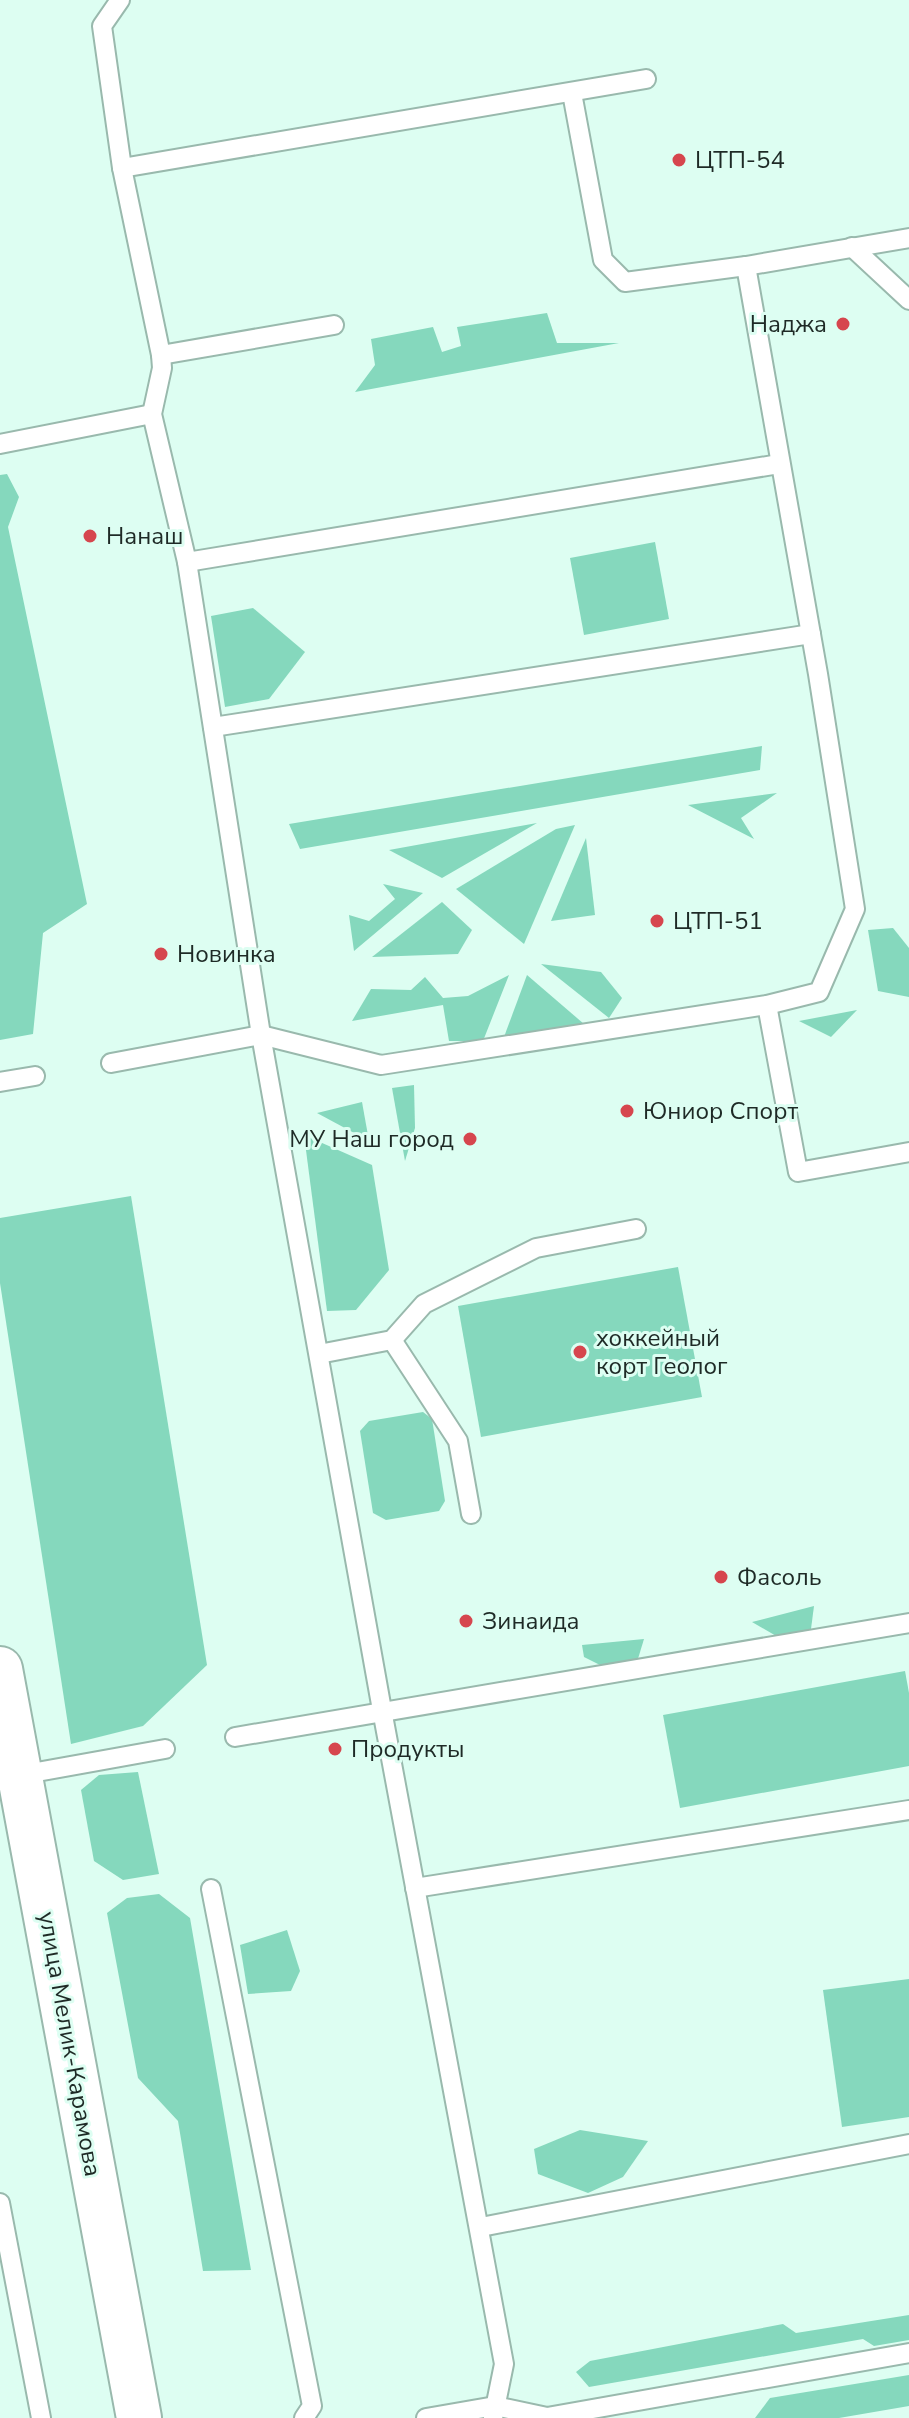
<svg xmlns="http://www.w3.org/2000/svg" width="909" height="2418" font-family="'Nunito Sans',sans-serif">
  <rect width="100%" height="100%" fill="#ddfef2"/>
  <!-- green -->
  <g fill="#85d8bd">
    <path d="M547,313L557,343H619L355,392L375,365L371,339L433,327L442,352L461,346L457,327Z"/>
    <path d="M7,474L19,497L8,527L87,904L43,933L33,1034L0,1040V475Z"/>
    <path d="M655,542L669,619L584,635L570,558Z"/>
    <path d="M253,608L305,652L269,699L225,707L211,616Z"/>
    <path d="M762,746L760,770L300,849L289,824Z"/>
    <path d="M777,793L741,818L754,839L688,805Z"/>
    <path d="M537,823L442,878L389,850Z"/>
    <path d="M575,825L524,944L456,889L556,829Z"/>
    <path d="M586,838L595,915L551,921Z"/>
    <path d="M383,884L423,893L354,951L349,915L369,921L395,899Z"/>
    <path d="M442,902L472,930L458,954L372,957Z"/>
    <path d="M893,928L909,948V997L878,991L868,930Z"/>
    <path d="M541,964L601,972L622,998L609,1018Z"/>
    <path d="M509,975L483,1041H449L443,1005L352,1021L371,989L411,990L425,977L443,998L468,996Z"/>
    <path d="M527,975L584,1024L504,1037Z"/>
    <path d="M857,1010L831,1037L799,1021Z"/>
    <path d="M414,1085L415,1128L405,1161L392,1088Z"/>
    <path d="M362,1102L369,1141L317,1113Z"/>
    <path d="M304,1135L372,1165L389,1270L356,1310L327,1311Z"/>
    <path d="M131,1196L207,1665L143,1726L71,1744L0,1283V1218Z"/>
    <path d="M678,1267L702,1397L481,1437L458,1306Z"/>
    <path d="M423,1412L432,1419L445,1501L439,1511L386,1520L373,1513L360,1431L369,1421Z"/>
    <path d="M814,1606L811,1629L778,1637L752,1622Z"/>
    <path d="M644,1639L637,1662L604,1667L584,1657L582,1645Z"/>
    <path d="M905,1671L909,1693V1766L680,1808L663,1715Z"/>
    <path d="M138,1772L159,1874L123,1880L94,1861L81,1790L99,1775Z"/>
    <path d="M159,1894L190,1918L251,2270L203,2271L178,2121L138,2078L107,1913L127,1898Z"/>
    <path d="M287,1930L300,1971L291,1991L248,1994L240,1945Z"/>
    <path d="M909,1979V2117L842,2127L823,1990Z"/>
    <path d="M580,2130L648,2141L623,2177L588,2193L538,2174L534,2149Z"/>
    <path d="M909,2315V2340L874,2346L863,2339L589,2387L576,2372L590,2361L783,2324L796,2333Z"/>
    <path d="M909,2375V2406L839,2418H755L770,2398Z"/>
  </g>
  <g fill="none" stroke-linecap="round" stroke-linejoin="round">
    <defs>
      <g id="lane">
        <path d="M120,0L102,26L122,168L161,355L162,368L152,414L187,562L261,1035L382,1710L504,2364L493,2418"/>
        <path d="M572,93L603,260L625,282L746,266L909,238"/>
        <path d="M122,168L646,79"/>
        <path d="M852,247L909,300"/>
        <path d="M161,355L334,325"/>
        <path d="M0,444L152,414"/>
        <path d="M187,562L779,464"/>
        <path d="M213,727L811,634"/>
        <path d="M767,1005L798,1172L909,1152"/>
        <path d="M111,1063L261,1035L381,1065L767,1005L819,992L855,909L818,674L746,266"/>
        <path d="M0,1082L35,1076"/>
        <path d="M392,1340L458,1441L471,1514"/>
        <path d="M319,1354L392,1340L424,1304L536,1248L636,1229"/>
        <path d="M235,1737L909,1623"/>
        <path d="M20,1775L165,1749"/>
        <path d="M415,1888L909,1810"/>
        <path d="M211,1889L312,2406L304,2418"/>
        <path d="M0,2203L41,2418"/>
        <path d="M481,2227L909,2144"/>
        <path d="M426,2418L495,2406L547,2417L909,2353"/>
      </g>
      <path id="secondary" d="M0,1669L139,2418"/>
    </defs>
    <!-- lane casing -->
    <use href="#lane" stroke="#99b9ad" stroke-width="22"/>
    <!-- secondary casing -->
    <use href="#secondary" stroke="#99b9ad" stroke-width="48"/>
    <!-- lane -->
    <use href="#lane" stroke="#fff" stroke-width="18"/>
    <!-- secondary -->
    <use href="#secondary" stroke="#fff" stroke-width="44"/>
  </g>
  <!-- markers -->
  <g fill="#d6464e" stroke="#ddfef2" stroke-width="3">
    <circle cx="679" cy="160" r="8"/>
    <circle cx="843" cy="324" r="8"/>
    <circle cx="90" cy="536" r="8"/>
    <circle cx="657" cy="921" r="8"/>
    <circle cx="161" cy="954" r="8"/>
    <circle cx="627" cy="1111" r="8"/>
    <circle cx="470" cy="1139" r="8"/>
    <circle cx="580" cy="1352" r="8"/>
    <circle cx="721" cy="1577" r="8"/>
    <circle cx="466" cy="1621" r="8"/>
    <circle cx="335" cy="1749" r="8"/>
  </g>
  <g text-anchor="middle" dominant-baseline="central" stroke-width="6" stroke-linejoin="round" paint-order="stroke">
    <!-- poi labels -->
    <g font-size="24" fill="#1e2a26" stroke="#ddfef2" text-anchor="start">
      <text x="695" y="160">ЦТП-54</text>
      <text x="827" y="324" text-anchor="end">Наджа</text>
      <text x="106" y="536">Нанаш</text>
      <text x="673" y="921">ЦТП-51</text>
      <text x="177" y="954">Новинка</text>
      <text x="643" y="1111">Юниор Спорт</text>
      <text x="454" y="1139" text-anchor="end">МУ Наш город</text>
      <text x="596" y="1338">хоккейный<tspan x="596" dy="28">корт Геолог</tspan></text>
      <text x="737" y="1577">Фасоль</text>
      <text x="482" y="1621">Зинаида</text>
      <text x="351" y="1749">Продукты</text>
    </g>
    <!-- street labels -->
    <g font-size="24" fill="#1e2a26" stroke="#ddfef2">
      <text transform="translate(70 2044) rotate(80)">улица Мелик-Карамова</text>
    </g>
  </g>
</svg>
